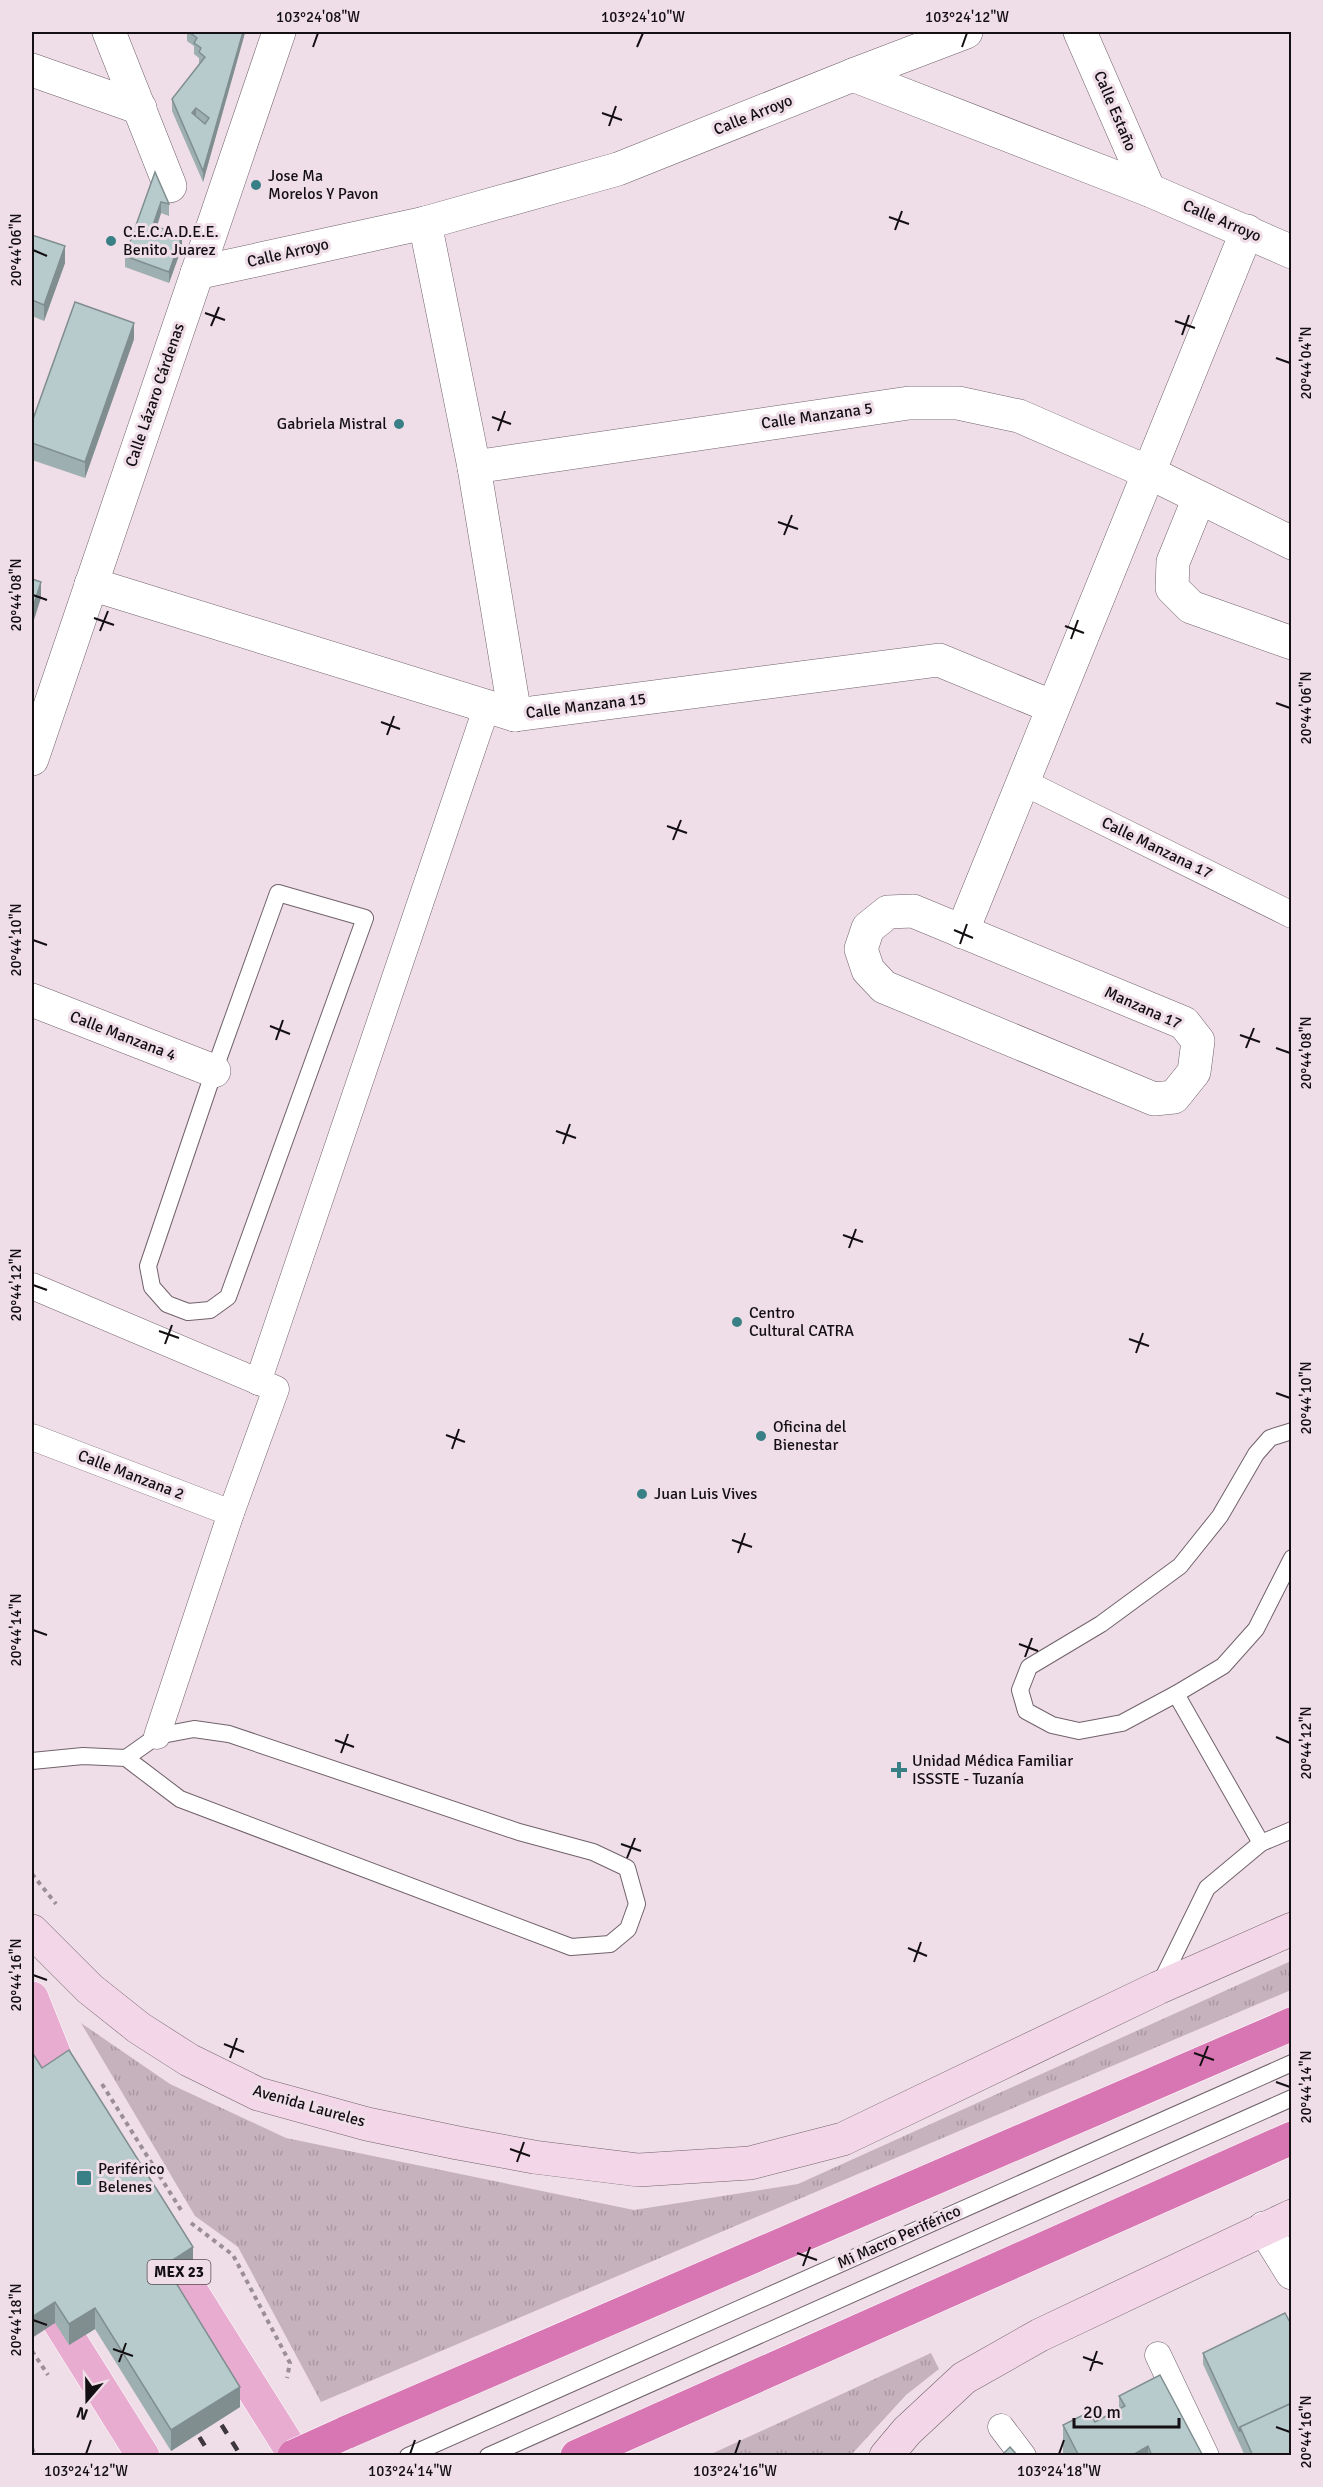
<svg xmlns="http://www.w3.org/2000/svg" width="1323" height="2487" font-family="Signika,sans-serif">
  <defs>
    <pattern id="grass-tufts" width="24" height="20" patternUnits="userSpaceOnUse" patternTransform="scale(1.5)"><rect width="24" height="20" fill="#c6b2bd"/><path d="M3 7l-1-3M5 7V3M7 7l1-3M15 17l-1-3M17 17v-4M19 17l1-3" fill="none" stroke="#a998a1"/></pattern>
  </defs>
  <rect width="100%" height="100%" fill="#efdee7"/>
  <!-- grass -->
  <g fill="url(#grass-tufts)">
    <path d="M1291,1961V1990L321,2402L238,2247L195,2216L81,2023L170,2084L286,2138L634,2210L798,2184Z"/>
    <path d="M931,2353L939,2369L906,2395L851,2455H709Z"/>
  </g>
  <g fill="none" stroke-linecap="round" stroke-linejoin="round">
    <defs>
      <g id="service">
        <path d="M278,893L365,918L228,1297L210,1310L188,1312L167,1304L152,1287L148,1266L214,1071Z"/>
        <path d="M1292,1431L1270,1438L1256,1454L1220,1516L1180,1566L1101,1624L1029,1667L1020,1690L1026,1711L1052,1725L1079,1731L1122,1723L1176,1694L1223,1666L1256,1629L1292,1558"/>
        <path d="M1176,1694L1261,1843"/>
        <path d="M32,1761L83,1756L126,1758L180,1799L571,1947L610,1944L628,1929L637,1904L627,1868L593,1852L519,1832L229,1734L194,1729L157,1736L126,1758"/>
        <path d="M1159,1986L1207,1888L1261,1843L1292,1830"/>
        <path d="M408,2456L1292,2063"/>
        <path d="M488,2456L1292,2098"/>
      </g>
      <g id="pedestrian">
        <path d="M1023,782L1292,915"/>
        <path d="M32,1286L276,1389L231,1513L157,1736"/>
        <path d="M258,1382L487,706"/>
        <path d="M32,1437L231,1513"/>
        <path d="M1158,2355L1206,2456"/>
        <path d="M1001,2427L1023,2456"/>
      </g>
      <g id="minor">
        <path d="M109,32L170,186"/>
        <path d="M1080,32L1149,190"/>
        <path d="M32,70L140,108"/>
        <path d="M853,75L966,32"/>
        <path d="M425,223L474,467L515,715"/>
        <path d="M197,273L425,223L618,169L853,75L1149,190L1292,252"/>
        <path d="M474,467L909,403H958L1019,416L1150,473L1292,543"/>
        <path d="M1199,498L1173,562L1172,588L1191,607L1292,643"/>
        <path d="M91,584L515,715L939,660L1053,707"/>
        <path d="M32,759L279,32"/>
        <path d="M913,911L1184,1023L1198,1041L1194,1072L1174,1097L1154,1099L884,987L868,970L861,949L868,928L888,912Z"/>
        <path d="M962,932L1247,231"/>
        <path d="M32,1000L214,1071"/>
        <path d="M1264,2228L1292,2273"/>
      </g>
      <g id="secondary">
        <path d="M32,1931L90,1989L139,2028L189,2060L258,2094L367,2124L458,2143L534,2157L639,2170L750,2163L843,2139L1158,1988L1292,1929"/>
        <path d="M886,2456L907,2431L964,2378L1040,2335L1292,2216"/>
      </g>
      <g id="primary">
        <path d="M32,1998L60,2068"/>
        <path d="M32,2046L70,2101"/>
        <path d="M158,2238L295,2456"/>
        <path d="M32,2279L143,2456"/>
      </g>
      <g id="motorway">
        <path d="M345,2433L1292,2024"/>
        <path d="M577,2456L1292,2138"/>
      </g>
    </defs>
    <!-- service casing -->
    <use href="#service" stroke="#71626a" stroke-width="18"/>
    <!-- pedestrian casing -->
    <use href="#pedestrian" stroke="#71626a" stroke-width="27"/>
    <!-- minor casing -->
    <use href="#minor" stroke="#71626a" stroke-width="34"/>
    <!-- secondary casing -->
    <use href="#secondary" stroke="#71626a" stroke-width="34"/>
    <!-- primary casing -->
    <use href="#primary" stroke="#fff" stroke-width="34"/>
    <!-- motorway casing -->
    <use href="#motorway" stroke="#fff" stroke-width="34"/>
    <!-- path -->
    <g stroke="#9b8f95" stroke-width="4" stroke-dasharray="4.5 4.5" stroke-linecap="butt">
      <path d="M32,1874L56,1904"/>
      <path d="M102,2084L181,2210"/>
      <path d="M191,2223L233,2255L290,2363L287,2378"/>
      <path d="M32,2351L48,2375"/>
      <path d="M32,2448L35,2456"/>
    </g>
    <!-- service -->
    <use href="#service" stroke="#fff" stroke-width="16"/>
    <!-- pedestrian -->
    <use href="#pedestrian" stroke="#fff" stroke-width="26"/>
    <!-- minor -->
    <use href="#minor" stroke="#fff" stroke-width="33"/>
    <!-- secondary -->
    <use href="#secondary" stroke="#f3d6e8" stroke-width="33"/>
    <!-- primary -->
    <use href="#primary" stroke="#e8acd1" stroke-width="33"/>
    <!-- motorway -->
    <use href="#motorway" stroke="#d875b3" stroke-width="33"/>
    <!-- rail -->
    <g stroke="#3e373b" stroke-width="4.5" stroke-dasharray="10 10" stroke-linecap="butt">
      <path d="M211,2408L241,2456"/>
      <path d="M189,2420L211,2456"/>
    </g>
    <defs>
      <path id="motorway-bridge" d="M294,2456L345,2433"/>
    </defs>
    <!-- motorway-bridge casing -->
    <use href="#motorway-bridge" stroke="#fff" stroke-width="34" stroke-linecap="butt"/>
    <!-- motorway-bridge -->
    <use href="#motorway-bridge" stroke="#d875b3" stroke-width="33"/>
  </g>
  <!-- wall -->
  <g fill="#9dafb0">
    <path d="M187,32H245L203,182L172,111V99L200,64L199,63V58L194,54V46L187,41Z"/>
    <path d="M155,172L169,204V216L161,213L157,227L182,247L169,283L125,267V256Z"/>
    <path d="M32,235L65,263L44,321L32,316Z"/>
    <path d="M134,339L85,478L32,460V422Z"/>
    <path d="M42,2068L193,2268L174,2280L240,2407L171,2451L95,2329L69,2345L55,2323Z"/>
    <path d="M1203,2353L1292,2456H1245L1203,2364Z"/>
    <path d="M1119,2396L1203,2456H1064L1063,2454V2425L1095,2422L1119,2409Z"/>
  </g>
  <!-- shaded-wall -->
  <g fill="#808e90">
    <path d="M243,32H245V33L203,182V171Z"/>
    <path d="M196,108V119L192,113Z"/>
    <path d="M161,202V213L153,237V225Z"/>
    <path d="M182,236V247L169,283V272Z"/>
    <path d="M65,246V263L44,321V305Z"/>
    <path d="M134,323V339L85,478V462Z"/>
    <path d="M41,582V598L32,626V610Z"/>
    <path d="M193,2247V2268L165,2285V2265Z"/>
    <path d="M55,2302V2323L32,2338V2317Z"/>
    <path d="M95,2308V2329L69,2345V2324Z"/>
    <path d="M240,2387V2407L171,2451V2430Z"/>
    <path d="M1148,2446V2456H1131Z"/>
  </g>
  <!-- building -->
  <g fill="#b7cbcd" stroke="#808e90" stroke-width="1.5" fill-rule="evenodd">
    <path d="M189,32H243L203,171L172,99L205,57L199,52L201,48L194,43L197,38ZM196,108L209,118L205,124L192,113Z"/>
    <path d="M155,172L169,204L161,202L153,225L182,236L169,272L125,256Z"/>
    <path d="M32,235L65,246L44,305L32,300Z"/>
    <path d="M75,302L134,323L85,462L32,443V422Z"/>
    <path d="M32,579L41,582L32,610Z"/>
    <path d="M69,2050L193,2247L165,2265L240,2387L171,2430L95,2308L69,2324L55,2302L32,2317V2052L42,2068Z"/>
    <path d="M1285,2313L1292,2326V2403L1240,2427V2432L1203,2353Z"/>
    <path d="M1160,2375L1203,2456H1152L1148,2446L1131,2456H1079L1063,2425L1089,2412L1095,2422L1125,2406L1119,2396Z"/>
    <path d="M1292,2403V2456H1253L1240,2427Z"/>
    <path d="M1010,2447L1018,2456H1001Z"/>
  </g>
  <!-- ticks -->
  <path fill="none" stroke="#140f12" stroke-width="2" d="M313,47L318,33M637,47L643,33M962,47L967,33M602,113L622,120M609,126L616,106M889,217L909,224M895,230L902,211M33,250L47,256M205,313L225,320M1175,321L1195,328M211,326L219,307M1182,335L1189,315M1276,358L1290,363M492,417L511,424M498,431L505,411M778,522L798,529M784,535L792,515M33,595L47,600M94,618L114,625M1065,626L1084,633M100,631L108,611M1071,639L1078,620M1276,703L1290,708M381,722L400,729M387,735L394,716M667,826L687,833M673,840L681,820M954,930L973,938M33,940L47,945M960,944L967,924M270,1026L290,1034M1240,1035L1260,1042M276,1040L283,1020M1246,1048L1254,1028M1276,1048L1290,1053M556,1131L576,1138M563,1144L570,1124M843,1235L863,1242M849,1248L856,1229M33,1285L47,1290M159,1331L179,1338M1129,1339L1149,1346M165,1344L172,1325M1136,1353L1143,1333M1276,1393L1290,1398M446,1435L465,1442M452,1449L459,1429M732,1540L752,1547M738,1553L745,1533M33,1630L47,1635M1019,1644L1038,1651M1025,1657L1032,1638M1276,1737L1290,1743M335,1740L354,1747M341,1753L348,1734M621,1844L641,1851M627,1858L635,1838M908,1948L927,1956M914,1962L921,1942M33,1975L47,1980M224,2044L244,2052M1194,2053L1214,2060M230,2058L237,2038M1200,2066L1208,2046M1276,2082L1290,2087M510,2149L530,2156M517,2162L524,2142M797,2253L817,2260M803,2266L810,2247M33,2320L47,2325M113,2349L133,2356M1083,2357L1103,2364M119,2362L126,2343M1090,2371L1097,2351M1276,2427L1290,2432M86,2454L91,2440M410,2454L415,2440M735,2454L740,2440M1059,2454L1064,2440"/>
  <!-- markers -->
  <g fill="#388086" stroke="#efdee7" stroke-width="2">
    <circle cx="256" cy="185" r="6"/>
    <circle cx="111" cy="241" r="6"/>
    <circle cx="399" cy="424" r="6"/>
    <circle cx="737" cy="1322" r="6"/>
    <circle cx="761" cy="1436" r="6"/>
    <circle cx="642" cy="1494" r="6"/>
    <path d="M896 1761h6v6h6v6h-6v6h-6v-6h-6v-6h6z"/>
    <rect x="76" y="2170" width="16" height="16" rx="3"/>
  </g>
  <g text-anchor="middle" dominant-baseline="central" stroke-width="6" stroke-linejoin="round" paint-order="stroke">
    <!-- shield labels -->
    <rect fill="#efdee7" stroke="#564d52" stroke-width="1.5" x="147.5" y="2260" width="63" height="24" rx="4.5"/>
    <g font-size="15" font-weight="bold" fill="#140f12">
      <text x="179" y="2272">MEX 23</text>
    </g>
    <!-- street labels -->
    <g font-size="16" fill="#140f12" stroke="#efdee7">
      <text transform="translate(1115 111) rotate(67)">Calle Estaño</text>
      <text transform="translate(753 115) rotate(-22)">Calle Arroyo</text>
      <text transform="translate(1222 221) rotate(23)">Calle Arroyo</text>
      <text transform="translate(288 253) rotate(-13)">Calle Arroyo</text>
      <text transform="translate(155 395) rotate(-71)">Calle Lázaro Cárdenas</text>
      <text transform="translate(817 416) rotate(-8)">Calle Manzana 5</text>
      <text transform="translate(586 706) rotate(-7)">Calle Manzana 15</text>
      <text transform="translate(1157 848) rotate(26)">Calle Manzana 17</text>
      <text transform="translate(1143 1008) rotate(24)">Manzana 17</text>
      <text transform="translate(123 1036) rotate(21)">Calle Manzana 4</text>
      <text transform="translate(131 1475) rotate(21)">Calle Manzana 2</text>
      <text transform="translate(309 2106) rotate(16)">Avenida Laureles</text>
      <text transform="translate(899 2237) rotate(-24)">Mi Macro Periférico</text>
    </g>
    <!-- poi labels -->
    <g font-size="16" fill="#140f12" stroke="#efdee7" text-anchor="start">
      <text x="268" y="176">Jose Ma<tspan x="268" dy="18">Morelos Y Pavon</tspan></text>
      <text x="123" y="232">C.E.C.A.D.E.E.<tspan x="123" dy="18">Benito Juarez</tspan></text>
      <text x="387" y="424" text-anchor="end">Gabriela Mistral</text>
      <text x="749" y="1313">Centro<tspan x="749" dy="18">Cultural CATRA</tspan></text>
      <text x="773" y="1427">Oficina del<tspan x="773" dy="18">Bienestar</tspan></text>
      <text x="654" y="1494">Juan Luis Vives</text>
      <text x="912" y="1761">Unidad Médica Familiar<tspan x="912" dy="18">ISSSTE - Tuzanía</tspan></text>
      <text x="98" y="2169">Periférico<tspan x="98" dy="18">Belenes</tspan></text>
    </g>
  </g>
  <!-- border -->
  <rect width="1323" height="2487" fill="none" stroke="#efdee7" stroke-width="66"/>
  <!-- north arrow -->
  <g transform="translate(87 2400) rotate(200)" stroke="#efdee7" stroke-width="4.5" paint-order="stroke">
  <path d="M0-4.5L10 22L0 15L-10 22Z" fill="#140f12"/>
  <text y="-9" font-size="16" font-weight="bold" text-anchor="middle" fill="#140f12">N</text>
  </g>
  <!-- scale -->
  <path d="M1074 2418v9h105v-9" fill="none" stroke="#140f12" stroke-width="3"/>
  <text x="1083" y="2418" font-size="18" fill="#140f12" stroke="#efdee7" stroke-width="4.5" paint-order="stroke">20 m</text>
  <rect x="33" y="33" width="1257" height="2421" fill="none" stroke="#140f12" stroke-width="2"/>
  <g font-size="15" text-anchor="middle" fill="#140f12">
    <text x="318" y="22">103°24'08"W</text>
    <text x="643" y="22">103°24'10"W</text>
    <text x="967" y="22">103°24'12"W</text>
    <text transform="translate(16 250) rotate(-90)" y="5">20°44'06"N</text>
    <text transform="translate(1306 363) rotate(-90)" y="5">20°44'04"N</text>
    <text transform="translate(16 595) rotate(-90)" y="5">20°44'08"N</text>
    <text transform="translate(1306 708) rotate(-90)" y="5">20°44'06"N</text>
    <text transform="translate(16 940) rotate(-90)" y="5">20°44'10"N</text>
    <text transform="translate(1306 1053) rotate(-90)" y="5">20°44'08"N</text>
    <text transform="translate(16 1285) rotate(-90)" y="5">20°44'12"N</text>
    <text transform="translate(1306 1398) rotate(-90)" y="5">20°44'10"N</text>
    <text transform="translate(16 1630) rotate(-90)" y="5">20°44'14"N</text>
    <text transform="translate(1306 1743) rotate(-90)" y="5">20°44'12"N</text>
    <text transform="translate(16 1975) rotate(-90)" y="5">20°44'16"N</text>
    <text transform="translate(1306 2087) rotate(-90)" y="5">20°44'14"N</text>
    <text transform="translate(16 2320) rotate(-90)" y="5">20°44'18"N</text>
    <text transform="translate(1306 2432) rotate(-90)" y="5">20°44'16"N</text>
    <text x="86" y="2476">103°24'12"W</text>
    <text x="410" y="2476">103°24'14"W</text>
    <text x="735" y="2476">103°24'16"W</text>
    <text x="1059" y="2476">103°24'18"W</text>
  </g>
</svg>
